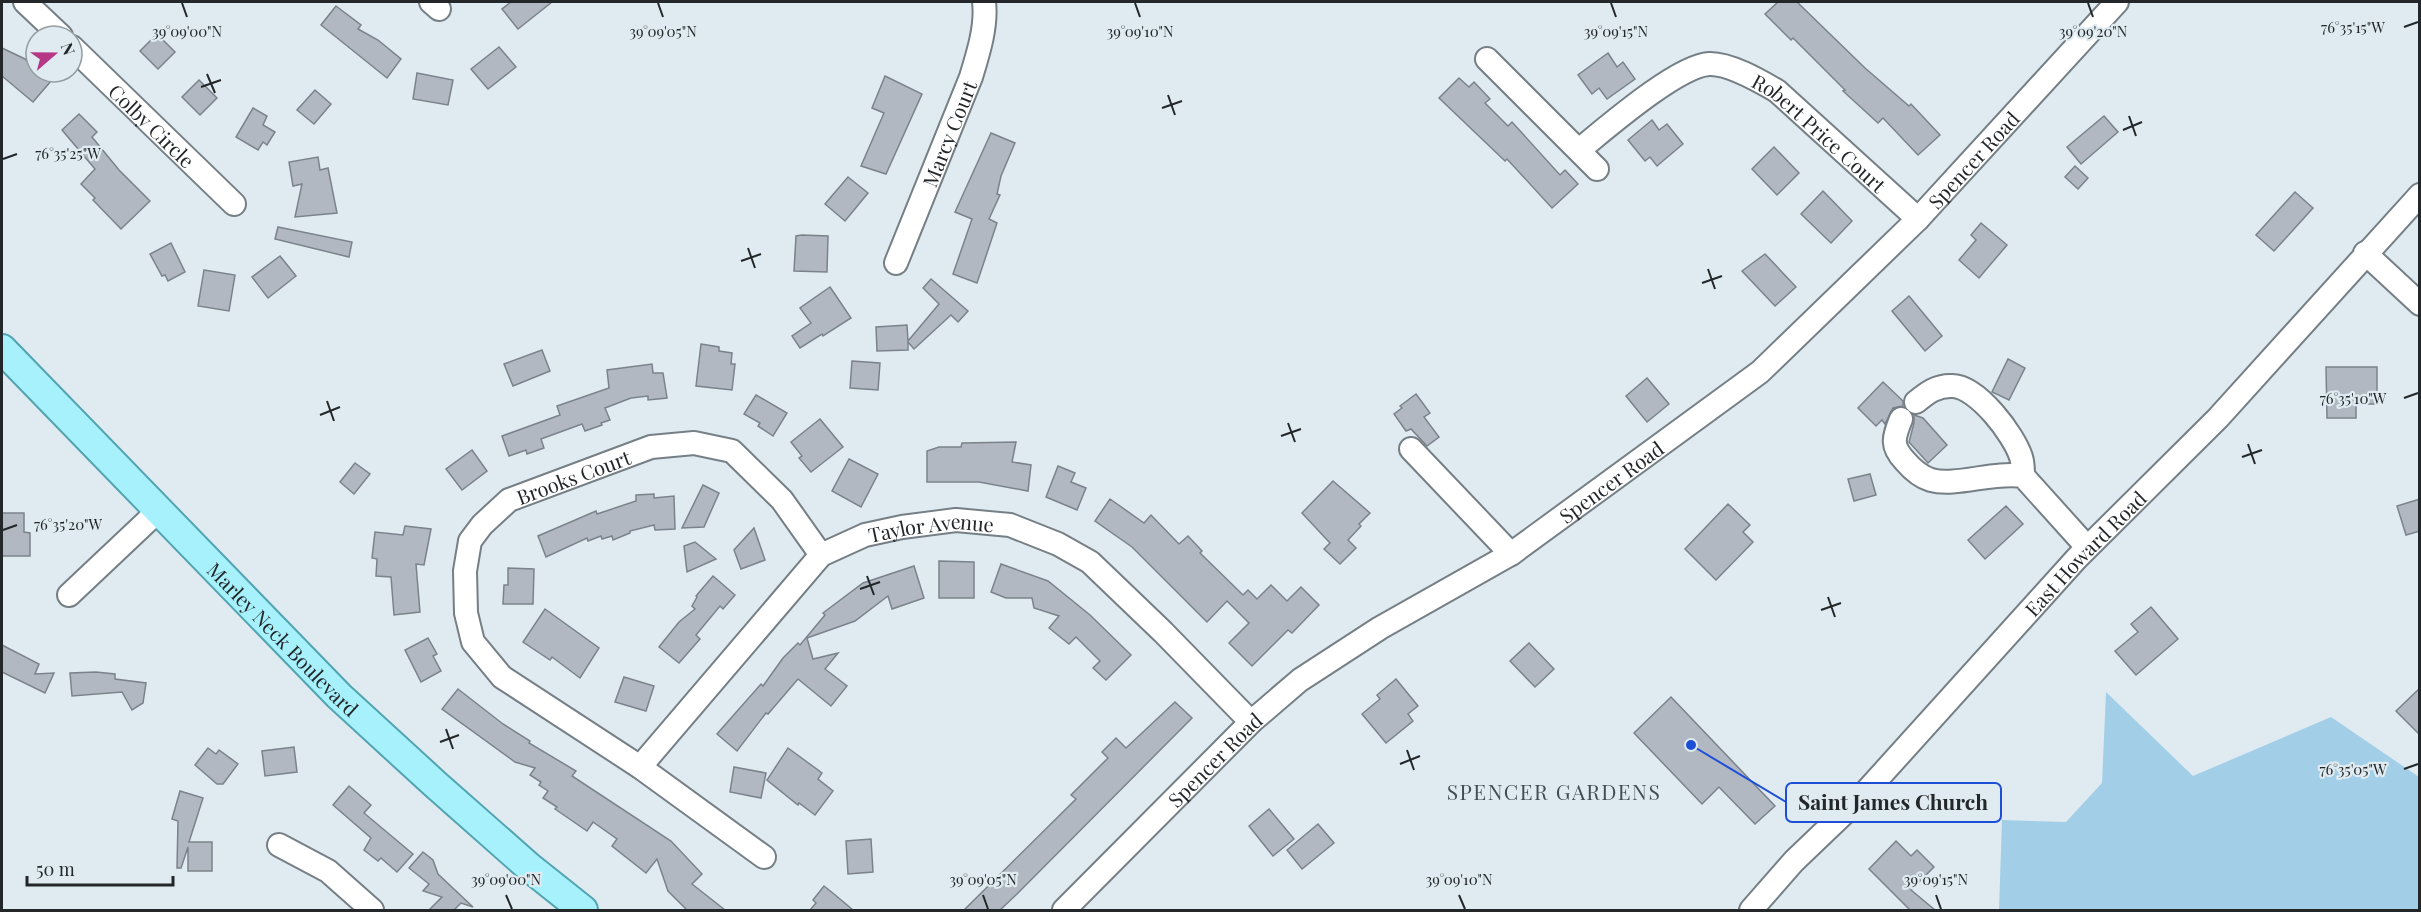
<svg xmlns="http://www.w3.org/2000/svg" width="2421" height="912" font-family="'Playfair Display',serif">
  <rect width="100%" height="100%" fill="#dfebf1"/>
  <!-- green -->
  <path fill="#a2cfe7" d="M2106,692L2193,776L2331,717L2419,777V910H1999L2002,820L2066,822L2102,783Z"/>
  <!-- building -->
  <g fill="#b1b8c1" stroke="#7c828b" stroke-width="1.5">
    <path d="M511,2H552L518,29L502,9Z"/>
    <path d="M1778,2H1797L1865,68L1909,106L1911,104L1940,135L1918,155L1883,118L1878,123L1843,91L1845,90L1793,38L1791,40L1765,14Z"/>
    <path d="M336,6L361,25L358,29L378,40L401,59L387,78L321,25Z"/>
    <path d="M157,34L175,52L158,69L140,51Z"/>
    <path d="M499,47L516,67L488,89L471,69Z"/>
    <path d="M2,48L25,59L36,69V72H40L51,81L33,102L2,76Z"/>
    <path d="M1608,53L1617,67L1623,62L1635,79L1607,99L1599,88L1592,94L1578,75Z"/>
    <path d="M417,73L453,80L448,105L413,99Z"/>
    <path d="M885,76L922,94L886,174L861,166L884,113L872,108Z"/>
    <path d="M1459,78L1469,87L1474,82L1490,99L1485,103L1508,126L1512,122L1560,175L1565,170L1578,184L1552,208L1507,159L1505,161L1439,98Z"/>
    <path d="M199,80L217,98L200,115L182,97Z"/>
    <path d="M315,90L331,104L314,124L297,110Z"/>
    <path d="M253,108L267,116L263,125L275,132L267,145L263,142L258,150L236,137Z"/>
    <path d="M79,114L97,132L92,137L119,170L150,201L121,229L93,200L95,198L81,184L95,169L62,130Z"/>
    <path d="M2104,116L2118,132L2081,164L2067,147Z"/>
    <path d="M1652,120L1659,130L1667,124L1683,144L1657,166L1650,157L1645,161L1628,140Z"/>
    <path d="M991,133L1015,143L1001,176L997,194L1000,195L989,219L997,223L977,283L953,274L972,219L955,212Z"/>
    <path d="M1774,147L1799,173L1777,195L1752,169Z"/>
    <path d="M318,157L320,170L328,168L337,213L295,217L302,184L293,186L289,162Z"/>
    <path d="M2075,166L2088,178L2078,189L2065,177Z"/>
    <path d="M848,177L868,193L845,221L825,204Z"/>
    <path d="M1823,191L1852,221L1831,243L1801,214Z"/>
    <path d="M2295,192L2313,208L2274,251L2256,235Z"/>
    <path d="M1981,223L2007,245L1979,278L1959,260L1976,240L1971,235Z"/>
    <path d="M278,227L352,242L349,257L275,239Z"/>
    <path d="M802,235L828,236L827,272L794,271L796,236Z"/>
    <path d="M171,243L185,272L168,281L165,275L162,276L150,254Z"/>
    <path d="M1765,254L1796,287L1775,306L1742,271Z"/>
    <path d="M280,256L296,276L268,298L252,277Z"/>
    <path d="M204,270L235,275L229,311L198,306Z"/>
    <path d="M931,279L968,311L958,322L951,315L914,349L908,342V350L877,351L876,327L907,325L908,341L939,304L923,288Z"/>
    <path d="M830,287L851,318L823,336L822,334L800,348L792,336L811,323L800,308Z"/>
    <path d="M1909,296L1942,336L1925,351L1892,311Z"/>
    <path d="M701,344L719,347V351L732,353L731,364H735L732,390L696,386Z"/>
    <path d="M542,350L550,371L513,386L504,364Z"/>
    <path d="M2008,359L2025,368L2009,400L1992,392Z"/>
    <path d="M852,361L880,363L878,390L850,388Z"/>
    <path d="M652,364L653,373H663L667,398L648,400V396L631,398L605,408L610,420L601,423L602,425L585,431L582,424L541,439L544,448L527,454L526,450L509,456L502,436L560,415L557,406L609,388L607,370Z"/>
    <path d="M2326,367H2377V404H2356V418H2327Z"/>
    <path d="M1647,378L1669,404L1647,422L1626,396Z"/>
    <path d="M1883,382L1903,401V406L1893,408L1885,424L1882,420L1876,426L1858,408Z"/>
    <path d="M1416,394L1430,413L1424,417L1439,437L1427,446L1411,429L1406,431L1394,414L1402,408L1400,406Z"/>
    <path d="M756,395L787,413L773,436L758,426L760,423L744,414Z"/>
    <path d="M1914,415L1923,418L1947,445L1928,463L1909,442L1914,423Z"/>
    <path d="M820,419L843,447L811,472L799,458L802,456L791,442Z"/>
    <path d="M1016,442L1012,462L1031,465L1028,491L979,482H927V451L939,447H961L962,443Z"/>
    <path d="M472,450L487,471L462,490L446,469Z"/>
    <path d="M849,459L878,474L861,507L832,491Z"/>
    <path d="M355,463L370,474L354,494L340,482Z"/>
    <path d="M1058,466L1075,473L1071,482L1086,488L1077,510L1046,497Z"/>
    <path d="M1870,474L1876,495L1854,501L1848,479Z"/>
    <path d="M1333,481L1370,513L1359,524L1361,526L1348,540L1356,548L1340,564L1324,549L1330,543L1302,513Z"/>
    <path d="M703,485L719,493L704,527L682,528Z"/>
    <path d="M654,494V498L674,496L675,529L655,530L654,525L630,531V533L613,540L612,536L602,539L601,536L588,541L587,538L546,557L538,536L596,511L597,514L636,501V495Z"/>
    <path d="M1110,499L1144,523L1151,515L1179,544L1188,536L1202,551L1200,553L1243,595L1248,590L1257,599L1271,585L1287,601L1301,587L1319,605L1292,633L1288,630L1252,666L1229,643L1249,623L1227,601L1207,622L1132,547L1095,521Z"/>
    <path d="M2420,499V531L2406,535L2397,506Z"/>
    <path d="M1728,504L1750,525L1743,532L1753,542L1716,580L1685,549Z"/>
    <path d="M2006,506L2023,524L1985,559L1968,540Z"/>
    <path d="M2,513H24V532L30,533V556H2Z"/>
    <path d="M405,526L431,529L424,565L416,564L420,612L394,615L391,577L376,576L377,559L372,558L375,532L403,535Z"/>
    <path d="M754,528L765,560L741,569L734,550Z"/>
    <path d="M695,542L716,559L687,572L684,546Z"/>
    <path d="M939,561L974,562V598H939Z"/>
    <path d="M1001,564L1048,581L1090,615L1131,655L1106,680L1093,668L1100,661L1076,637L1069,644L1049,628L1059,616L1034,608L1032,598H1006L991,592Z"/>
    <path d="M914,566L924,598L892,609L888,596L855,621L807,638L813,659L838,653L825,669L847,686L831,706L798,679L768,714L766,713L737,751L717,734L761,684L763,686L783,658L798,643L800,645L825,615L823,613L863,583Z"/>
    <path d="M508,568L534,569L533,604H503L504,585H508Z"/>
    <path d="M713,576L735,595L723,609L720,606L696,635L700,639L679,663L659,647L679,622L695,609L692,606L697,597L696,596Z"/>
    <path d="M2151,607L2178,639L2136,675L2115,651L2138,632L2131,624Z"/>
    <path d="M545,609L599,648L580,678L552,657L550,660L523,642Z"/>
    <path d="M428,638L437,654L433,656L441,671L421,682L405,650Z"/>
    <path d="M1529,643L1554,669L1535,687L1510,661Z"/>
    <path d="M2,645L39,664L35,674L54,673L45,693L2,672Z"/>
    <path d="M96,672L115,674V679L146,683L143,703L132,710L122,692L72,696L70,673Z"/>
    <path d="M624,677L654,686L646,711L615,702Z"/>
    <path d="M1396,679L1418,706L1408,714L1413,721L1386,743L1362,714L1380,699L1377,695Z"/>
    <path d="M2420,688V735L2396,711Z"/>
    <path d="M458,689L503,724L530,741L529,743L576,771L572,776L671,841L702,874L692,884L725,910H687L668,891L657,859L646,873L612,846L617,839L593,822L587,831L555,809L557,807L543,798L548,791L539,785L541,782L530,775L535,768L515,762L442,709Z"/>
    <path d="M1671,697L1775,806L1755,824L1719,787L1702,804L1634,733Z"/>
    <path d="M1175,702L1192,718L1017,894L1000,910H964L1076,799L1071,795L1108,758L1102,752L1116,738L1126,748Z"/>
    <path d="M294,747L297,772L265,776L262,751Z"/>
    <path d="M208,748L216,754L219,750L238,764L223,784H217L195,765Z"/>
    <path d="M788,748L822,773L818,779L833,791L815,815L799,803L798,805L767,780Z"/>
    <path d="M734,767L766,773L761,798L730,792Z"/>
    <path d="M349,786L371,805L364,813L413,854L397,872L381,858L378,861L364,850L371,838L333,805Z"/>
    <path d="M180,791L203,798L189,842H212V871H188V847L181,868H177L178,821L172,819Z"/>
    <path d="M1269,809L1294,839L1273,856L1249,826Z"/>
    <path d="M1318,824L1334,843L1302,869L1287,850Z"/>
    <path d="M871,839L873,872L848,874L846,841Z"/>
    <path d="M1896,841L1911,856L1917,850L1934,867L1911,890L1935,910H1910L1869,869Z"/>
    <path d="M423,852L433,860L438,874L473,907L461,903L454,910H429L442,897L423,891L429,884L409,868Z"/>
    <path d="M824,886L834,894L853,910H810L816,903L813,900Z"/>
  </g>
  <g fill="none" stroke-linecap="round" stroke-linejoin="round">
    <defs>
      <g id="minor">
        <path d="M25,2L61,36"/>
        <path d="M431,2L439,9"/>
        <path id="s1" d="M72,47L234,204"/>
        <path d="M1487,59L1597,169"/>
        <path id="s2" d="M1579,150C1605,129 1677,66 1709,64C1729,63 1760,81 1777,91L1918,219"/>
        <path d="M2365,253L2420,304"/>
        <path id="s3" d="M896,263L971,77C978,54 987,26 984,2"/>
        <path d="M1916,402C1927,393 1937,385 1953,386C1978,387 2014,435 2021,457C2023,463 2023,470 2023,476"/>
        <path d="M1901,419C1894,437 1890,445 1905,461C1911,468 1921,477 1931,480C1956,487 1994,471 2023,476L2087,547"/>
        <path d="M1411,449L1511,554"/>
        <path d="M69,595L158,511"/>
        <path id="s4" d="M640,767L821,555L865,535L902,527L956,520L1010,525L1058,544L1090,562L1163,632L1251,722"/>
        <path d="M279,845L328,871L372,910"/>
        <path id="s5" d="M764,857L640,767L502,677L473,642L466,613L465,571L470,541L482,525L509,500L651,447L694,443L732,451L782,500L821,555"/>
        <path id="s6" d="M1064,910L1251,722L1300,680L1380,628L1511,554L1760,372L1918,219L2117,2"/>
        <path id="s7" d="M1751,910L1794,861L1862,796L2077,558L2218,418L2420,195"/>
      </g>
      <g id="major">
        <path id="s8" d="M2,349L339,696L435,784L529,867L583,910"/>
      </g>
    </defs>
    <!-- minor casing -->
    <use href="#minor" stroke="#757f85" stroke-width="26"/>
    <!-- major casing -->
    <use href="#major" stroke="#52a4b1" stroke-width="32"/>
    <!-- minor -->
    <use href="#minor" stroke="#fff" stroke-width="22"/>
    <!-- major -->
    <use href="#major" stroke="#a6f1fc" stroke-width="28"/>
  </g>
  <!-- ticks -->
  <path fill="none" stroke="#232729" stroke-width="2" d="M182,3L187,17M658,3L663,17M1135,3L1140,17M1611,3L1616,17M2088,3L2093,17M2404,27L2418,22M207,74L215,93M201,87L221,80M1168,95L1175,115M1162,108L1182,101M2129,116L2136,136M2123,130L2142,122M3,159L17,154M748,248L755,268M741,261L761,254M1708,269L1715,289M1702,283L1722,276M2404,398L2418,393M327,401L334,421M320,415L340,407M1288,423L1295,442M1281,436L1301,429M2248,444L2255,464M2242,457L2262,450M3,530L17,525M867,576L874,595M860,589L880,582M1828,597L1835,617M1821,610L1841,603M446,729L453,749M440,742L459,735M1407,750L1414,770M1400,764L1420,756M2404,769L2418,764M506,895L512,909M983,895L988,909M1459,895L1465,909M1936,895L1941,909"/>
  <g text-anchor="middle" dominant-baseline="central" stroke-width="4.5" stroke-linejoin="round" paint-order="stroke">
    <!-- street labels -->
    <g font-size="20" fill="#232729" stroke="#dfebf1">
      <text stroke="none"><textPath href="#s1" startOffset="112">Colby Circle</textPath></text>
      <text stroke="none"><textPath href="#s3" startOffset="140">Marcy Court</textPath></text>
      <text stroke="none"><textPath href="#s2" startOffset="290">Robert Price Court</textPath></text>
      <text stroke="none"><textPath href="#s6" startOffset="1185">Spencer Road</textPath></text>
      <text stroke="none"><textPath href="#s5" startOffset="591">Brooks Court</textPath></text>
      <text stroke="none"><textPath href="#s6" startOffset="699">Spencer Road</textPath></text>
      <text stroke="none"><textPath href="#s4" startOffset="394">Taylor Avenue</textPath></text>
      <text stroke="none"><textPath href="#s7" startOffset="489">East Howard Road</textPath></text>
      <text stroke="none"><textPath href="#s8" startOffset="404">Marley Neck Boulevard</textPath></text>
      <text stroke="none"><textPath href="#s6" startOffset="213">Spencer Road</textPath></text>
    </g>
    <!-- neighbourhood labels -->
    <g font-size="21" letter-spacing="1.5" fill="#434d52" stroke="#dfebf1">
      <text x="1554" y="791">SPENCER GARDENS</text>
    </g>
  </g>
  <g font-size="15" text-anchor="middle" fill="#232729" stroke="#dfebf1" stroke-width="4.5" stroke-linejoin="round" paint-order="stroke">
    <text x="2353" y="33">76°35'15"W</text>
    <text x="1616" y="37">39°09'15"N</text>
    <text x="2093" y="37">39°09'20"N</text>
    <text x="187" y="37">39°09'00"N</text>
    <text x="663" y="37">39°09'05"N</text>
    <text x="1140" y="37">39°09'10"N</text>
    <text x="68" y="159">76°35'25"W</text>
    <text x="2353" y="404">76°35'10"W</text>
    <text x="68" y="530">76°35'20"W</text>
    <text x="2353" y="775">76°35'05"W</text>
    <text x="506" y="885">39°09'00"N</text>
    <text x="983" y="885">39°09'05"N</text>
    <text x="1459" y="885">39°09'10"N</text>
    <text x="1936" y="885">39°09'15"N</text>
  </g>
  <!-- callouts -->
  <path fill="none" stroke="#1d4ed8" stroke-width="2" d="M1691 745L1786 802"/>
  <circle fill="#1d4ed8" stroke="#dfebf1" stroke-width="2" cx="1691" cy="745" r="6"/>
  <rect fill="#dfebf1" stroke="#1d4ed8" stroke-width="2" x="1786" y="783" width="215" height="39" rx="6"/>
  <g font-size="21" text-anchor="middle" font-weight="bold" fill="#232729">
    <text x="1893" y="810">Saint James Church</text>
  </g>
  <!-- border -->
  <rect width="2421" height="912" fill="none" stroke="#232729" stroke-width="6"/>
  <!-- north arrow -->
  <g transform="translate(54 54) rotate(70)"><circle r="28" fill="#dfebf1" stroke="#949da1" stroke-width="1.5"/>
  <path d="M0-4.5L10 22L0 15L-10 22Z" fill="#b53786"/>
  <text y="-9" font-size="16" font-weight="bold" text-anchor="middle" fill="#232729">N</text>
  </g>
  <!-- scale -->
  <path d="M27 876v9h146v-9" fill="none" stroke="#232729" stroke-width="3"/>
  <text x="36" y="876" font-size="18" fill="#232729" stroke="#dfebf1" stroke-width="4.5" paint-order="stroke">50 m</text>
</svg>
